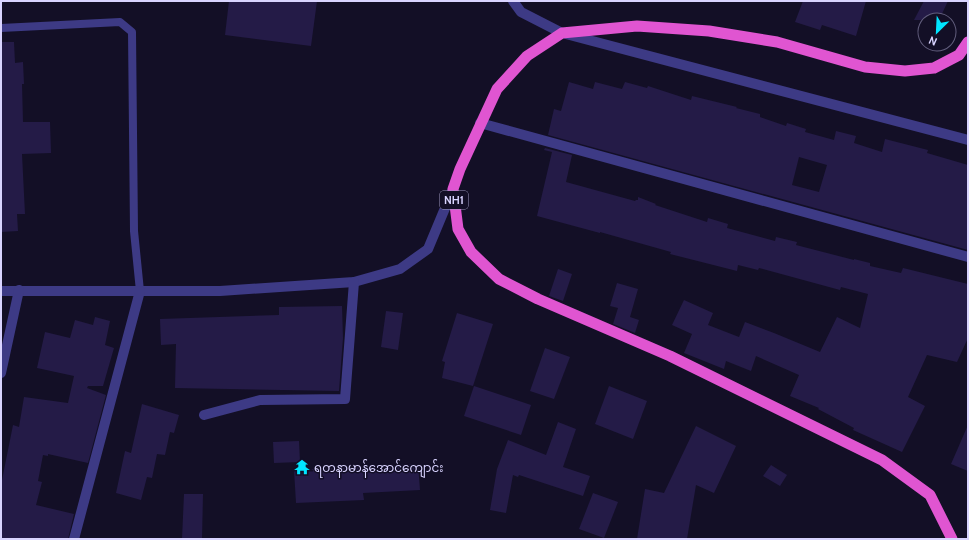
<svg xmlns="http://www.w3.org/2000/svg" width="969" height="540" font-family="Cabin,'Noto Sans Myanmar',sans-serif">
  <rect width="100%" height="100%" fill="#130f26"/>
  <!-- building -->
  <g fill="#241b47" fill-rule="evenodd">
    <path d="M229,1H317L311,46L225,35Z"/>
    <path d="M803,1H866L856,36L822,25L820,30L795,22Z"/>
    <path d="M924,1H948L939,20H914Z"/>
    <path d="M1,42H14L15,63L23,62L24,84H22L23,122H50L51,153L22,154L25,214H17L18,231L1,232Z"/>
    <path d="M569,82L593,89L595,82L622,89L625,82L647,88L648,86L691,100L692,96L737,107L736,108L760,114V117L786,126L787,123L806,129L805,132L834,140L836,131L856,136L854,143L882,152L885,139L928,150L927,153L968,165V250L548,135L554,109L561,111ZM799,157L827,165L819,192L792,185Z"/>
    <path d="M545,148L572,155L566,182L635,201L636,200H638V197L656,204L655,205L707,222L708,218L728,224L727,228L775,241L776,237L797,242L796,245L854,260V259L870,263V266L901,273L903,268L968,284V338L957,362L927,355L908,397L925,406L902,452L853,430L854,428L818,409L819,408L790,396L799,375L756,356L751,371L726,361L724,369L684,353L692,334L672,325L684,300L713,313L708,325L739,337L745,322L774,333L820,352L837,317L860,328L868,294L841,287L840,290L759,268L758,270L738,265L737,271L670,254L671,252L600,232V233L537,216L552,152L544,150Z"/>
    <path d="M558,269L572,274L563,301L549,296Z"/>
    <path d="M617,283L638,289L630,317L639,320L635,333L613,324L618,308L610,306Z"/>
    <path d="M342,306L343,338L339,391L175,388L176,344L161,345L160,319L279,315V307Z"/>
    <path d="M386,311L403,313L398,350L381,347Z"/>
    <path d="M457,313L493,324L473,386L442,378L445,362L442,361Z"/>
    <path d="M95,317L110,321L105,345L114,348L103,386H88L87,388L106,395L88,463L48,454V456L43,455L38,481L42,482L36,505L74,514L68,539H1V485L13,425L19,427L24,397L68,403L74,376L37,368L45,332L70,338L75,320L93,325Z"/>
    <path d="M545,348L570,357L554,399L530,391Z"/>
    <path d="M474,386L531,405L521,435L464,416Z"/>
    <path d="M609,386L647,401L633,439L595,424Z"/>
    <path d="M142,404L179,415L174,433L170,432L165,455L157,454L152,478L147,477L141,500L116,493L125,451L131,453Z"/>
    <path d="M558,422L576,429L563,467L590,476L583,496L519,475L518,477L513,475L506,513L490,510L497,469L508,440L546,455Z"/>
    <path d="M968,425V471L951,464Z"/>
    <path d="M696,426L736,446L714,493L696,485L687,539H637L645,489L664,493Z"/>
    <path d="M299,441L300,462L274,463L273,442Z"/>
    <path d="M418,464L420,490L363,493L364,500L296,503L294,470Z"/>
    <path d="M771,465L787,475L780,486L763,476Z"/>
    <path d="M593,493L618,502L604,538L579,529Z"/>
    <path d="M184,494H203L202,539H182Z"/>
  </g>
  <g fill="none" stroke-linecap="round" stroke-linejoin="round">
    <!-- service -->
    <path stroke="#3d3a85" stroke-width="8" d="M1,28L120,22L132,32L134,231L140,291"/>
    <!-- minor -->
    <g stroke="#3d3a85" stroke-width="10">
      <path d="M513,1L521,12L562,33L968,140"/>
      <path d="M480,123L968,257"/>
      <path d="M1,291H220L354,282L400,269L428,249L453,189"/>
      <path d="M1,373L19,290"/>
      <path d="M204,415L260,400L345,399L354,282"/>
      <path d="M74,539L140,291"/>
    </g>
    <!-- trunk -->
    <path stroke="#e055d1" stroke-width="11" d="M952,539L930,495L882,460L670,356L538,299L499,279L471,252L458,229L453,189L460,169L497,89L527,56L562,33L637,26L709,31L777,42L865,67L905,71L934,68L959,55L968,42"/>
  </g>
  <!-- icons -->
  <defs>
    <symbol id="temple-bare" viewBox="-9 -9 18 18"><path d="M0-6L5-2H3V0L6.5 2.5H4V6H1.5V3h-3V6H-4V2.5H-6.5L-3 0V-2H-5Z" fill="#00e5ff" stroke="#130f26" stroke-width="2.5" paint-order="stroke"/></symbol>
  </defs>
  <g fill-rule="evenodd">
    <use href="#temple-bare" x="291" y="456" width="22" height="22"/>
  </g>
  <g text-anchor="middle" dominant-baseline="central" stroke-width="3" stroke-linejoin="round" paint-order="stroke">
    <!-- shield labels -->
    <rect fill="#130f26" stroke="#9e99be" stroke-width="1" x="440" y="191" width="28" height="18" rx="3"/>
    <g font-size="11" font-weight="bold" fill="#d9d4ff">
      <text x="454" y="200">NH1</text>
    </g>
    <!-- poi labels -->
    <g font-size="12" fill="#d9d4ff" stroke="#130f26" text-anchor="start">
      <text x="314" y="467">ရတနာမာန်အောင်ကျောင်း</text>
    </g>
  </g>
  <!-- border -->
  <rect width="969" height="540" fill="none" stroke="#d9d4ff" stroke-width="4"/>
  <!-- north arrow -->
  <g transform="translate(937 32) rotate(204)"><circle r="19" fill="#130f26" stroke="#625e7d"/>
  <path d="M0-3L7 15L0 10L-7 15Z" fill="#00e5ff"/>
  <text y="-6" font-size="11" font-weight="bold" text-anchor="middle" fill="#d9d4ff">N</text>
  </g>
</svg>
